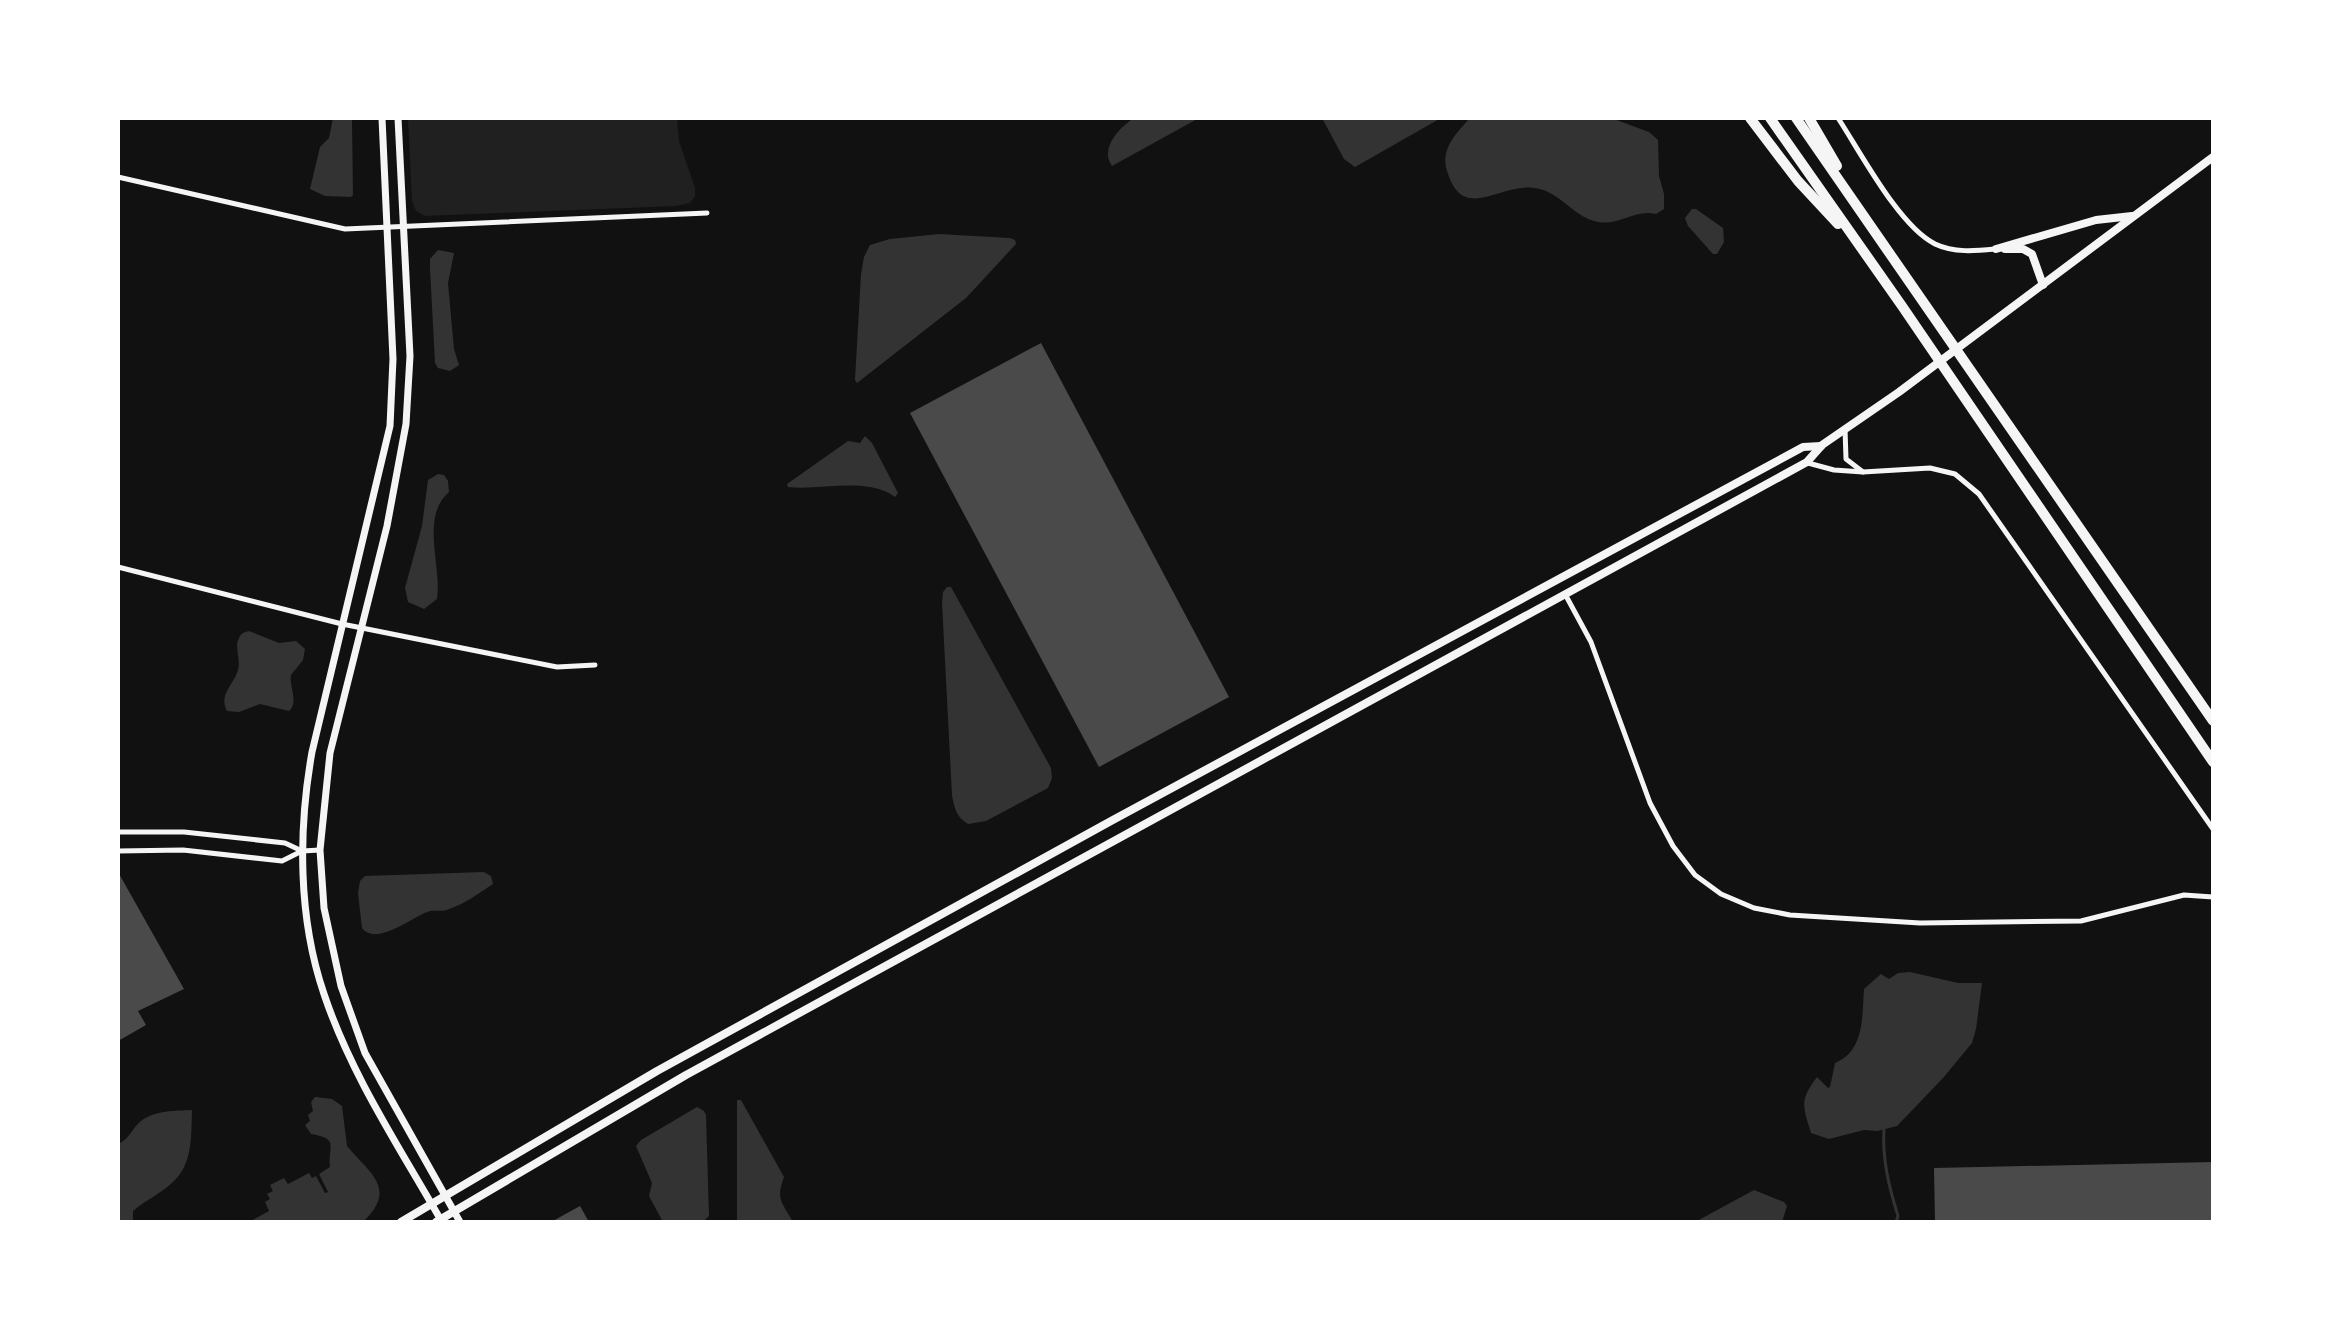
<svg xmlns="http://www.w3.org/2000/svg" width="2331" height="1340" font-family="Manrope,sans-serif">
  <rect width="100%" height="100%" fill="#111"/>
  <!-- green -->
  <path fill="#202020" d="M408,118H677L679,141L695,188V196L690,203L676,206L425,216L416,211L412,201Z"/>
  <!-- water -->
  <g fill="#333">
    <path d="M333,118H352L353,195L351,197L325,196L310,189L320,147L329,138Z"/>
    <path d="M1134,118H1199L1112,166C1099,148 1120,127 1134,118Z"/>
    <path d="M1322,118H1441L1355,167L1344,159Z"/>
    <path d="M1470,118H1611L1649,132L1658,140L1659,176L1664,194V209L1656,214C1634,209 1620,226 1598,222C1572,217 1561,191 1534,188C1499,183 1463,224 1447,171C1440,150 1456,133 1470,118Z"/>
    <path d="M1692,209H1696L1723,228L1724,242L1717,254H1713L1688,226L1685,218Z"/>
    <path d="M939,234L1010,238L1015,240L1016,244L966,298L857,383L855,380L861,274L864,257L870,245L890,239Z"/>
    <path d="M438,250L454,253L448,283L454,349L459,365L450,371L438,368L435,363L430,268V259Z"/>
    <path d="M865,436L872,443L898,493L895,497C866,476 821,491 788,487L787,484L848,441L860,443Z"/>
    <path d="M438,474L444,475L448,481L449,492C420,517 442,566 437,599L424,609L408,602L405,588L422,526L428,480Z"/>
    <path d="M947,587H951L1051,768L1052,778L1048,788L986,821L968,824C956,817 954,807 952,795L942,603L943,592Z"/>
    <path d="M249,631L279,643L296,641L305,649L303,660L291,675C289,687 299,702 289,711L260,704L239,712L227,711C218,694 234,685 238,670C241,659 234,647 239,638C242,632 243,633 249,631Z"/>
    <path d="M484,872L491,876L493,884C479,893 465,904 449,909C443,912 437,910 430,911C413,916 377,947 362,928L358,893L360,881L365,876Z"/>
    <path d="M1910,972L1958,983H1982L1976,1029L1972,1043L1943,1078L1897,1126L1877,1131L1864,1130L1829,1139L1811,1133C1803,1106 1799,1101 1817,1077L1828,1088L1830,1087L1835,1063C1865,1051 1862,1015 1864,989L1881,974L1889,979L1898,973Z"/>
    <path d="M315,1097L332,1099L342,1106L347,1146C368,1172 399,1188 363,1222H249L269,1211L265,1202L270,1199L267,1194L273,1191L270,1185L284,1178L288,1184L309,1173L312,1178L316,1176L325,1193L328,1192L319,1174L330,1167C327,1147 341,1139 311,1134L305,1125L310,1121L308,1115L313,1111L311,1102Z"/>
    <path d="M737,1100H741L784,1177C776,1199 781,1201 793,1222H737Z"/>
    <path d="M697,1107L704,1111L706,1115L709,1216L703,1222H663L649,1196L652,1183L636,1146L641,1140Z"/>
    <path d="M192,1110C191,1135 193,1163 174,1181C162,1193 146,1200 133,1211V1222H118V1144C130,1139 132,1128 141,1121C155,1110 176,1111 192,1110Z"/>
    <path d="M1754,1190L1784,1202L1787,1206L1782,1222H1695Z"/>
  </g>
  <g fill="none" stroke-linecap="round" stroke-linejoin="round">
    <!-- stream -->
    <path stroke="#333" stroke-width="3" d="M1884,1129C1882,1159 1889,1187 1898,1216L1896,1222"/>
  </g>
  <!-- building -->
  <g fill="#4a4a4a">
    <path d="M1041,343L1229,697L1099,767L910,413Z"/>
    <path d="M118,872L184,989L138,1011L146,1025L118,1041Z"/>
    <path d="M2213,1162V1222H1935L1934,1168Z"/>
    <path d="M580,1206L589,1222H551Z"/>
  </g>
  <g fill="none" stroke-linecap="round" stroke-linejoin="round">
    <!-- minor -->
    <g stroke="#f5f5f5" stroke-width="5">
      <path d="M1838,118C1861,153 1899,226 1935,244C1954,253 1975,251 1995,249"/>
      <path d="M118,177L345,229L707,213"/>
      <path d="M1808,463L1834,470L1863,472L1846,459L1845,429"/>
      <path d="M1863,472L1930,468L1955,474L1979,494L2213,829"/>
      <path d="M118,567L342,624L557,667L595,665"/>
      <path d="M1565,594L1591,642L1650,803L1673,846L1695,875L1721,894L1754,908L1790,915L1920,923L2081,921L2184,895L2213,897"/>
      <path d="M118,832H184L285,843L302,851"/>
      <path d="M118,851L183,850L282,861L302,851L320,850"/>
    </g>
    <!-- tertiary -->
    <g stroke="#f5f5f5" stroke-width="7">
      <path d="M382,118L393,359L390,426L312,752C298,831 298,918 324,994C351,1075 400,1148 442,1222"/>
      <path d="M398,118L410,356L406,424L387,526L330,753L320,850L324,908L341,986L365,1053L460,1222"/>
    </g>
    <!-- secondary -->
    <g stroke="#f5f5f5" stroke-width="8">
      <path d="M1996,249L2096,220L2132,216"/>
      <path d="M2005,249H2023L2032,254L2043,285"/>
      <path d="M401,1222L657,1071L1111,821L1803,447L1821,446"/>
      <path d="M436,1222L686,1075L1807,462L1822,445L1899,392L2213,157"/>
    </g>
    <!-- motorway -->
    <g stroke="#f5f5f5" stroke-width="10">
      <path d="M1750,118L1798,181L1838,224"/>
      <path d="M1770,118L1902,306L2213,762"/>
      <path d="M1796,118L2213,721"/>
      <path d="M1809,118L1837,166"/>
    </g>
  </g>
  <!-- border -->
  <rect width="2331" height="1340" fill="none" stroke="#ffffff" stroke-width="240"/>
</svg>
